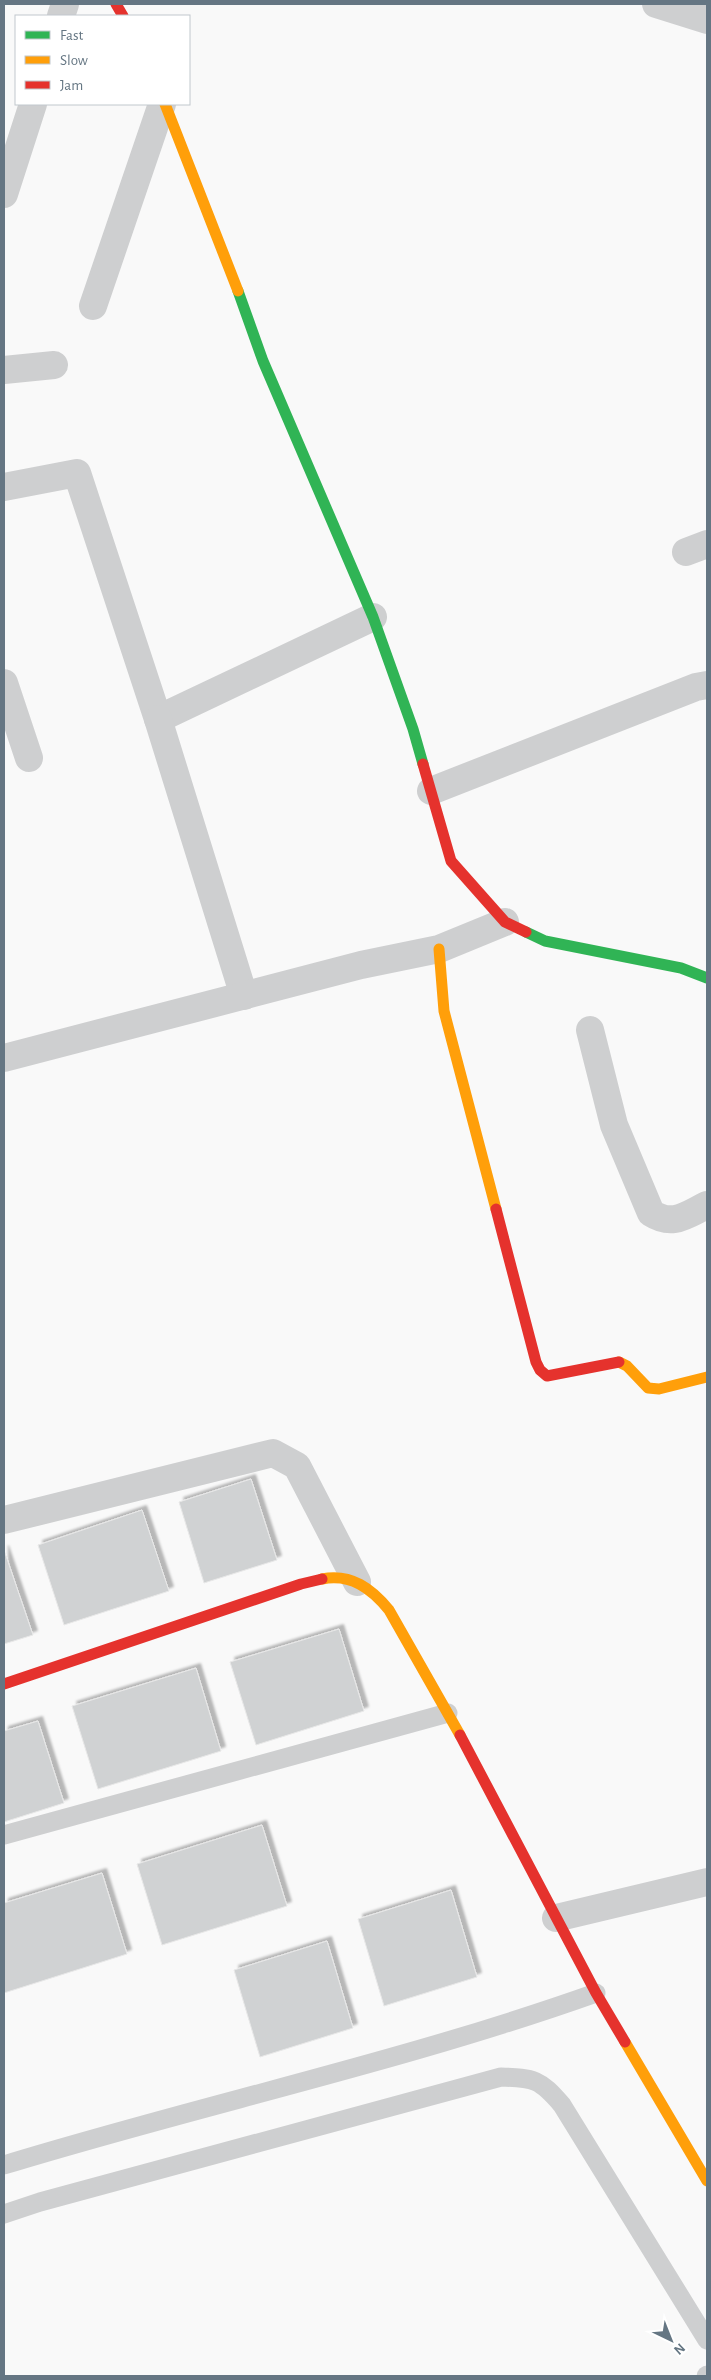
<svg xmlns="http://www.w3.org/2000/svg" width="711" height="2380" font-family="'Alegreya Sans',sans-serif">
  <defs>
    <filter id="shadow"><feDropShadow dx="4.5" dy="-4.5" stdDeviation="1" flood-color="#0004"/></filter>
  </defs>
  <rect width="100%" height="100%" fill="#f9f9f9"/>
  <!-- building -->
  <g fill="#d0d2d3" stroke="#e8e8e8" filter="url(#shadow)">
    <path d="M251,1479L277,1560L204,1583L179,1502Z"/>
    <path d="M142,1510L169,1591L64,1625L38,1545Z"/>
    <path d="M4,1550L33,1635L4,1644Z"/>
    <path d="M339,1629L364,1711L256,1745L230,1662Z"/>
    <path d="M196,1668L221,1751L98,1789L72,1706Z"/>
    <path d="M38,1721L64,1803L4,1822V1731Z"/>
    <path d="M262,1825L287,1906L162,1945L137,1864Z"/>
    <path d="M102,1873L127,1954L4,1993V1903Z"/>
    <path d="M451,1890L477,1977L384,2006L358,1919Z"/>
    <path d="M327,1941L353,2028L260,2057L234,1970Z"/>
  </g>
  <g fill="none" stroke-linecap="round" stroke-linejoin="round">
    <!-- lane -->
    <g stroke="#cecfd0" stroke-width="19">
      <path d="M4,1835L448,1713"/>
      <path d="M4,2165C200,2105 402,2062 596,1993"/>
      <path d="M4,2214L40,2202L501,2077C534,2078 540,2079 562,2105L707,2340"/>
      <path d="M706,2376L707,2375"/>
    </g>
    <!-- street -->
    <g stroke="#cecfd0" stroke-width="28">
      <path d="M656,4L707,20"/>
      <path d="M61,16L65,4"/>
      <path d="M4,194L33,104"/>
      <path d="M93,306L162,104"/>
      <path d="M4,370L54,365"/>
      <path d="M4,487L77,473L158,719L373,617"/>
      <path d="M686,552L707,544"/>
      <path d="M4,683L29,758"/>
      <path d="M158,719L244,996"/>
      <path d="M431,791L696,687L707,685"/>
      <path d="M590,1030L614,1125L651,1213C673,1227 686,1215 707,1205"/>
      <path d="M4,1058L361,965L439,949L505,922"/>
      <path d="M4,1520L273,1453L297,1466L357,1582"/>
      <path d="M556,1918L707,1882"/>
    </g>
    <!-- fast -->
    <g stroke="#30b455" stroke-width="11">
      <path d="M238,291L263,361L373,617L413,729L423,764"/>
      <path d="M526,932L545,941L681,968L707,978"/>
    </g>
    <!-- slow -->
    <g stroke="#ff9f0a" stroke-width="11">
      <path d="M165,104L238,291"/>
      <path d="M439,949L444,1011L496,1209"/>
      <path d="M619,1362L627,1366L648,1388L659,1389L707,1377"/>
      <path d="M322,1579C351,1573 372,1589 389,1610L460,1735"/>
      <path d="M625,2042L707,2181"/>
    </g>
    <!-- jam -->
    <g stroke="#e5322d" stroke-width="11">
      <path d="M116,4L123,16"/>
      <path d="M423,764L451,861L505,922L526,932"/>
      <path d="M496,1209L536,1362L540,1370L547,1376L619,1362"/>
      <path d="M4,1684L301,1584L322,1579"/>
      <path d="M460,1735L596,1993L625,2042"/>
    </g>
  </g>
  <!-- border -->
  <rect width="711" height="2380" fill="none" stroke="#657683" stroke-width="10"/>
  <!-- legend -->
  <rect x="15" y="15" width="175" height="90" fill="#ffffff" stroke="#c1c8cd"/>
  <rect x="25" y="31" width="25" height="8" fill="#30b455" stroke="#c1c8cd"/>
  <text x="60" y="40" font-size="15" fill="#657683">Fast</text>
  <rect x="25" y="56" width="25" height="8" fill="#ff9f0a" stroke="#c1c8cd"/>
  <text x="60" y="65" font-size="15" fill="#657683">Slow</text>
  <rect x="25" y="81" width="25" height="8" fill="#e5322d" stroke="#c1c8cd"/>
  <text x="60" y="90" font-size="15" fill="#657683">Jam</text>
  <!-- north arrow -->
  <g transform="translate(671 2340) rotate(137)" stroke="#ffffff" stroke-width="4" paint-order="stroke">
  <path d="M0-4L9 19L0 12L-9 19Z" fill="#657683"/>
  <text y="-8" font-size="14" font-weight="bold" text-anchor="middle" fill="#657683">N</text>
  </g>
</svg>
